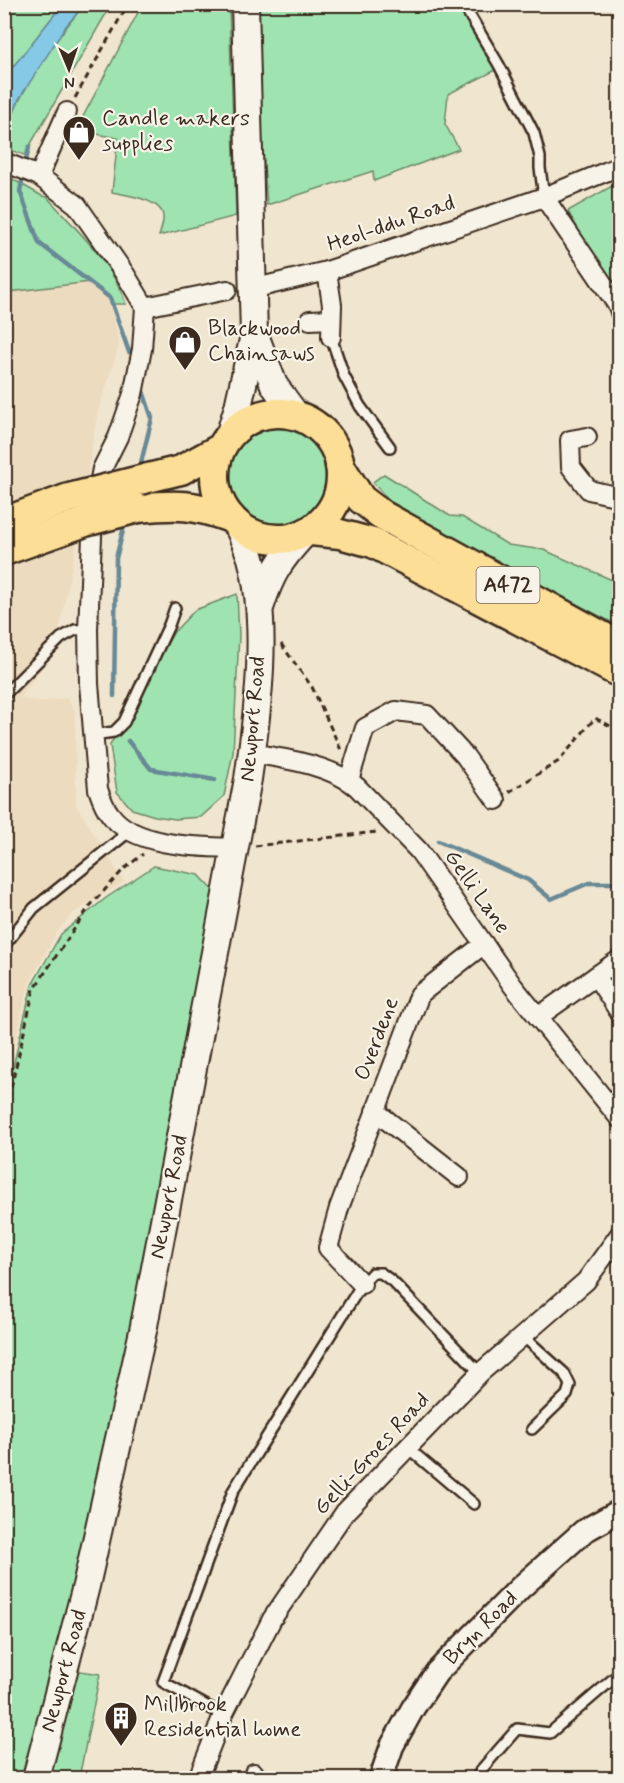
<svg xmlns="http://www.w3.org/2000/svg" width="624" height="1783" font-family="Mynerve,sans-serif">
  <rect width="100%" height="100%" fill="#f0e5cf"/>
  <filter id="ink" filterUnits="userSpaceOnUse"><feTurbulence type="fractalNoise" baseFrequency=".0167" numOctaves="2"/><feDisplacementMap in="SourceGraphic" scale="12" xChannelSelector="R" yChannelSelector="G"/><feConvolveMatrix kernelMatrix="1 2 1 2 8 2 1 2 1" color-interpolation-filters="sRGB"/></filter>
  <g filter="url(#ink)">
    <!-- built -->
    <path fill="#ecdbbe" d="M90,282L110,298L119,345L97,415L76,545L59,630L45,642L54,651L20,698L40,702L67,698L75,712L76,805L124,882L73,913L57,932L29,984L5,1084V322L8,292Z"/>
    <!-- green -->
    <g fill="#9fe4b0" stroke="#6d8767" stroke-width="1.5">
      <path d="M4,5H62L5,77H4Z"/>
      <path d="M84,5H111L29,147L27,156L5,148C4,109 59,35 84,5Z"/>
      <path d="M142,5H229L236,216L159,236C161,230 164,222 163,216C161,199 126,195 112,192L118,138L76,130Z"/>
      <path d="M259,5H457L496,70L448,94L445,124L459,149L374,181L373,171L267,205L261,125Z"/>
      <path d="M5,175L42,196L47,197C75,228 113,263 126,304H113L110,298L90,282L9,292L5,322Z"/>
      <path d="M619,182V294L601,271L568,211Z"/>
      <circle cx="279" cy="475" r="49"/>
      <path d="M384,474L450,516L462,517L508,545L544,550L619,583V626L479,554L389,501L373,482Z"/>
      <path d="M237,594L239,635L233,753L224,796L201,817L175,819L155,816L132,809L117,792L110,745L174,632L195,610Z"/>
      <path d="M154,866L199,875L216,893L133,1353L53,1667L100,1674L79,1778H5V1101L32,985L61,934L106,898Z"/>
    </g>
    <!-- water -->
    <path fill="#85c9e6" stroke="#678996" stroke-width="1.5" d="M62,5H84L66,26L19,99L5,138V77Z"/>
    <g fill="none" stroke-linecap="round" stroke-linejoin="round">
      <!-- stream -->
      <g stroke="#678996" stroke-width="4.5">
        <path d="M25,165L29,147"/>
        <path d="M24,173L20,191L39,243L110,298L129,352"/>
        <path d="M139,471L152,418L143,391"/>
        <path d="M114,696L116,558L125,523"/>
        <path d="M128,741L151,769L215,780"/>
        <path d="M438,841L528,880L551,899L589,883H620"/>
      </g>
      <defs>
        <g id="service">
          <path d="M463,4L499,65L534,133L540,157V168L544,197"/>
          <path d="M331,337L344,376L360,406L390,447"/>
          <path d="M4,695L61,638L75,630L88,629"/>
          <path d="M93,735L114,732L124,722L169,625L175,608"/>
          <path d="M4,946L34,908L130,831"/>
          <path d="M523,1336L564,1373L570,1385L567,1395L532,1429"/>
          <path d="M408,1448L474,1504"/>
          <path d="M223,1715L163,1682L233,1491L362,1284L372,1273H381L393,1282L480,1373"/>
          <path d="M477,1778L481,1770L517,1729L550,1733L620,1673"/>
        </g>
        <g id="minor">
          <path d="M4,162L39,176L77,205L125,274L145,307L142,349L133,394L118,437L102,469L93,514L88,629L89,684L98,789C101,798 104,807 110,814C133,847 199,847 236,848"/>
          <path d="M39,176L67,112"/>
          <path d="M544,197L618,306L620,312"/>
          <path d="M327,271L332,305L331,337"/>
          <path d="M252,289L327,271L544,197L620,166"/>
          <path d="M145,307L227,290"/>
          <path d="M310,320L331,319"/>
          <path d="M587,437L570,440L571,467L589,490L620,497"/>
          <path d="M252,753C285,759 331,765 357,787L419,851L513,986L620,1119"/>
          <path d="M349,780L365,728L396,711L427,715L465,756L496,800"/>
          <path d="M596,976L620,1013"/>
          <path d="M538,1017L620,959"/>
          <path d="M375,1111L459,1177"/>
          <path d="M362,1284L328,1248L339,1208L420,994L484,944"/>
          <path d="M198,1778L223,1715L272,1619L345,1512L480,1373L586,1281L620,1234"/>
          <path d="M253,1778L254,1773"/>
        </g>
        <path id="tertiary" d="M381,1778L392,1746L413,1708L437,1672L520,1588L584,1531L620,1511"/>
        <g id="secondary">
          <path d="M255,335L274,385L296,415"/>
          <path d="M229,436L238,407L254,335L245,4"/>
          <path d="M261,605C271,574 280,560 302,536"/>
          <path d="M36,1778L86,1586L143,1331L248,779C258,711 269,625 251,558C247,546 242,535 237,524"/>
        </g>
        <g id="primary">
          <circle cx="278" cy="476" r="63"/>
          <path d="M340,466L361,499L382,515L620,646"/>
          <path d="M148,478L181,470L221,448"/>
          <path d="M138,508C178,504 193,504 231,518"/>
          <path d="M311,531L340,534L373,543L620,673"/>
        </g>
      </defs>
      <!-- service casing -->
      <use href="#service" stroke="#3b2a1e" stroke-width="14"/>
      <!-- minor casing -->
      <use href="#minor" stroke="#3b2a1e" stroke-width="22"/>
      <!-- tertiary casing -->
      <use href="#tertiary" stroke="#3b2a1e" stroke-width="27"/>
      <!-- secondary casing -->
      <use href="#secondary" stroke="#3b2a1e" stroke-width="30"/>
      <!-- primary casing -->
      <use href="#primary" stroke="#3b2a1e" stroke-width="33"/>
      <!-- path -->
      <g stroke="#3b2a1e" stroke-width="3" stroke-dasharray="6 4.5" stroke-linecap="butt">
        <path d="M75,98L128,4"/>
        <path d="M281,644L312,687L341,750"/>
        <path d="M509,792L559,761L595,718L620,731"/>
        <path d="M255,846L377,832"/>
        <path d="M4,1118L34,989L89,907L124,869L143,854"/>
      </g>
      <!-- service -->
      <use href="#service" stroke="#f7f3e8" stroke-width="9"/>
      <!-- minor -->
      <use href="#minor" stroke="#f7f3e8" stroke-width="18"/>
      <!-- tertiary -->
      <use href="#tertiary" stroke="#f7f3e8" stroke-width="22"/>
      <!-- secondary -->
      <use href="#secondary" stroke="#f7f3e8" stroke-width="26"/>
      <!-- primary -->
      <use href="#primary" stroke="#fcde96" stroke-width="28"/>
      <defs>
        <g id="primary-bridge">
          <path d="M4,522L69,498L148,478"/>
          <path d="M4,551L85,522L138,508"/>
        </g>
      </defs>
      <!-- primary-bridge casing -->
      <use href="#primary-bridge" stroke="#3b2a1e" stroke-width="33" stroke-linecap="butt"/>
      <!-- primary-bridge -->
      <use href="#primary-bridge" stroke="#fcde96" stroke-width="28"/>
    </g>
  </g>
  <!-- icons -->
  <defs>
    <symbol id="shop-pin" viewBox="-11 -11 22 30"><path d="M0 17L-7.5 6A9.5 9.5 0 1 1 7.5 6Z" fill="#3b2a1e" stroke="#f7f3e8"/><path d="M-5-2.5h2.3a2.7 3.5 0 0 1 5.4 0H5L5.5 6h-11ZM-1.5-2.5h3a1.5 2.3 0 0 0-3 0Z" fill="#fff"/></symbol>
    <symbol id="building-pin" viewBox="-11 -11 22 30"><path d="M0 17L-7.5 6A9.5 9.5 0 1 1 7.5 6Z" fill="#3b2a1e" stroke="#f7f3e8"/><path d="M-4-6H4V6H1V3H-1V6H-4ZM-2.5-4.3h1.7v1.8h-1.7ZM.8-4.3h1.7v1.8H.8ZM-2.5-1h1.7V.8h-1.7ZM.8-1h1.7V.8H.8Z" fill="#fff"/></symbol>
  </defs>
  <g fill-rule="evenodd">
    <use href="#shop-pin" x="60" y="113" width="38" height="52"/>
    <use href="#shop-pin" x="166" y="323" width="38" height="52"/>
    <use href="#building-pin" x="102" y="1699" width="38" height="52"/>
  </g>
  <g text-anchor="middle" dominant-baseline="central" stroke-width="4.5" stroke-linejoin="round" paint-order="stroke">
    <!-- shield labels -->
    <rect fill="#f7f3e8" stroke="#73665b" stroke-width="1.5" x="476.5" y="567" width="63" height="36" rx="4.5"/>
    <g font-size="21" font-weight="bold" fill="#3b2a1e">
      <text x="508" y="585">A472</text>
    </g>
    <!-- poi labels -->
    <g font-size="22" fill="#3b2a1e" stroke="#f7f3e8" text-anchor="start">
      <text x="102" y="119">Candle makers<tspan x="102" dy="25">supplies</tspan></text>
      <text x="208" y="329">Blackwood<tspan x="208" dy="25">Chainsaws</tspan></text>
      <text x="144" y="1705">Millbrook<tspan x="144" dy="25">Residential home</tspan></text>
    </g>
    <!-- street labels -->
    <g font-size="22" fill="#3b2a1e" stroke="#f7f3e8">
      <text transform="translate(391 224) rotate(-19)">Heol-ddu Road</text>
      <text transform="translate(253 719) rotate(-85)">Newport Road</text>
      <text transform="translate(477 892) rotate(55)">Gelli Lane</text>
      <text transform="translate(377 1039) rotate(-69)">Overdene</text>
      <text transform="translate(169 1197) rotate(-79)">Newport Road</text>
      <text transform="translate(372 1454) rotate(-47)">Gelli-Groes Road</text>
      <text transform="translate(481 1628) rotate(-45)">Bryn Road</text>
      <text transform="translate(64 1671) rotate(-75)">Newport Road</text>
    </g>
  </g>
  <!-- margin -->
  <rect width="624" height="1783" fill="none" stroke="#f7f3e8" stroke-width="24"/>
  <rect x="12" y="12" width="600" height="1759" fill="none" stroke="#3b2a1e" stroke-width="2" filter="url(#ink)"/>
  <!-- north arrow -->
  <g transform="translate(69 69) rotate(178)" stroke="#f7f3e8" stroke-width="4.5" paint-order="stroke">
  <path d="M0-4.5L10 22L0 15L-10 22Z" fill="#3b2a1e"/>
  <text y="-9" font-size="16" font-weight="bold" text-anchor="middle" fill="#3b2a1e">N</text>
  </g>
</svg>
